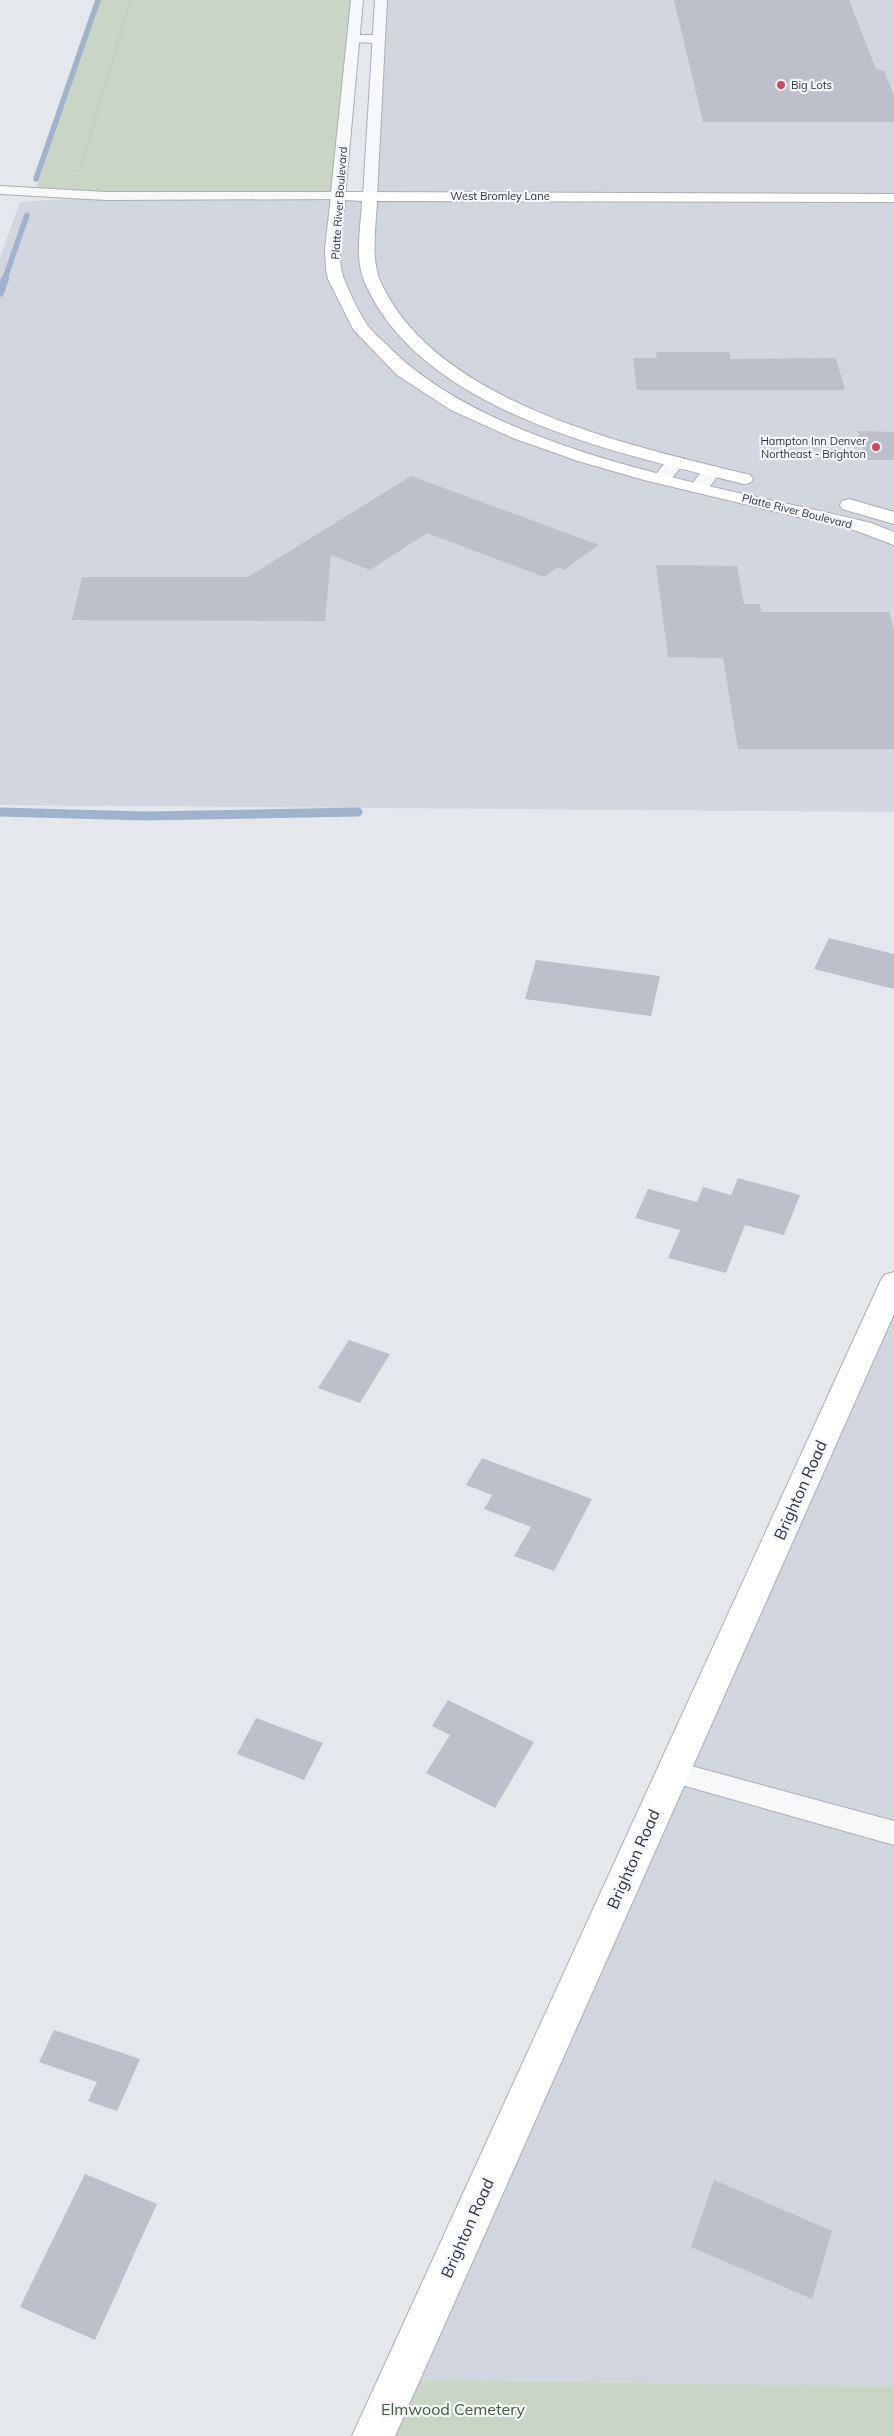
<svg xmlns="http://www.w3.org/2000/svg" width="894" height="2436" font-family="Mulish,sans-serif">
  <rect width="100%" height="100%" fill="#e4e7ec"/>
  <!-- built -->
  <g fill="#d2d6de">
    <path d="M381,0H894V812L0,805V258L20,202L106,196H370Z"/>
    <path d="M894,1282V2386L399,2380Z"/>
  </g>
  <!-- green -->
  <g fill="#c9d6c5">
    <path d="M99,0H357L338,196L35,192Z"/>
    <path d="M399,2380L894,2386V2436H373Z"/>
  </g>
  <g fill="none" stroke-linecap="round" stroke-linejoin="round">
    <!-- stream-far2 -->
    <g stroke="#9fb4cc" stroke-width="5.5">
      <path d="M36,179L98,0"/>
      <path d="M4,281L27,215"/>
    </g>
    <!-- stream-far1 -->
    <path stroke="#9fb4cc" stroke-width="8" d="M0,293L5,279"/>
    <!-- stream -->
    <path stroke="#9fb4cc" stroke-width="9" d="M0,812L146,816L358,812"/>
  </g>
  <!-- building -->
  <g fill="#bbc0ca">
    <path d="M674,0H849L876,69L884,71L894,95V122H703Z"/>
    <path d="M656,352H729L731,359L836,358L845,390H637L633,358H657Z"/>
    <path d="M858,431L894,432V460H866Z"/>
    <path d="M411,476L599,545L564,570L558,567L544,577L427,533L370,570L331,555L325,621L72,620L82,577H248Z"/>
    <path d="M656,565L737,566L744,604H760L761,612H889L894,631V749H738L723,658L668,657Z"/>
    <path d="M829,938L894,954V989L814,969Z"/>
    <path d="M536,960L660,976L651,1016L525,999Z"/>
    <path d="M738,1178L800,1195L784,1235L745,1225L726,1273L668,1258L680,1230L635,1218L648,1189L697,1202L703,1187L731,1195Z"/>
    <path d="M349,1340L390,1354L360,1403L318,1388Z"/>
    <path d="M482,1458L592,1499L554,1571L514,1556L531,1527L484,1509L492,1495L466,1485Z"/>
    <path d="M448,1700L534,1742L495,1808L426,1773L450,1735L432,1726Z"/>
    <path d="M256,1718L323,1743L304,1780L237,1754Z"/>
    <path d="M54,2030L140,2059L117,2111L88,2101L97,2082L39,2062Z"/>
    <path d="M85,2174L157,2204L95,2340L20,2307Z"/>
    <path d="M714,2180L832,2231L812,2299L691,2247Z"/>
  </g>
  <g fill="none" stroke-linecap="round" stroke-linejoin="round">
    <defs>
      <path id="service" d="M673,1761L894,1821V1845L664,1780L661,1772L664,1764Z"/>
      <path id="minor" d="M353,35H379L385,39L379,43L348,42L347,39Z"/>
      <g id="tertiary">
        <path d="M351,0H363L345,196L343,199L106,200L0,194V186L106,192H331Z"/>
        <path d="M375,0H387L377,196L370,200L363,196Z"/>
        <path d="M676,457L682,458L685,462L668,483H656L653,479C659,470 666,459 676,457Z"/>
        <path d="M712,466L718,467L721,471L706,492H692L690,488C696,479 702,468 712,466Z"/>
      </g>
      <g id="secondary">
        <path d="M338,192L894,194V202L377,201C376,227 370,259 381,283C438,405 632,446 750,475L753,479L750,483L744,484C620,454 422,413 365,283C354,258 361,227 362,201L345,200C343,225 335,255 344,279C350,294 359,313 368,326C374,334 383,341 390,348C497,455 726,487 871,523L894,532V545L857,531L644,480L578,461L513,438L451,410L397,375L353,329L328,279L326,269L325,249L331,196Z"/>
        <path d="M849,499L894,512V524L842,509L840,505L842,501Z"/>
        <path d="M894,1272V1314L395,2436H352L880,1282L884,1275Z"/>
      </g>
    </defs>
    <!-- service casing -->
    <use href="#service" stroke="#a9aeb7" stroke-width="2"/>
    <!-- minor casing -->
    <use href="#minor" stroke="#a9aeb7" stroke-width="2"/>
    <!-- tertiary casing -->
    <use href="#tertiary" stroke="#a9aeb7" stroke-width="2"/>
    <!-- secondary casing -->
    <use href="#secondary" stroke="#a9aeb7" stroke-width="2"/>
    <!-- path -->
    <path stroke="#c2c5cb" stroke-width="2" stroke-dasharray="2 2" stroke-linecap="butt" d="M79,171L131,0"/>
    <!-- service -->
    <use href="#service" fill="#f7f8fa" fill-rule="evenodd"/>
    <!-- minor -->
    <use href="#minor" fill="#f7f8fa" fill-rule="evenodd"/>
    <!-- tertiary -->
    <use href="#tertiary" fill="#f7f8fa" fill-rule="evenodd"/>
    <!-- secondary -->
    <use href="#secondary" fill="#fff" fill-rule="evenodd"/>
  </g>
  <!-- markers -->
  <g fill="#d1495b" stroke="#f4f6f9" stroke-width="2">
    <circle cx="781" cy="85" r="5"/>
    <circle cx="876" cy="447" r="5"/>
  </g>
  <g text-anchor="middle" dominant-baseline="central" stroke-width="4.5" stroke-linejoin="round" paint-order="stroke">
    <!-- far-poi labels -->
    <g font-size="11" fill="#2b3445" stroke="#f4f6f9" text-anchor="start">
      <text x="791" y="85">Big Lots</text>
      <text x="866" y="441" text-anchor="end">Hampton Inn Denver<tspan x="866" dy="13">Northeast - Brighton</tspan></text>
    </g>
    <!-- far-street labels -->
    <g font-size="11" fill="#2b3445" stroke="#f4f6f9">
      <text x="500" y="196">West Bromley Lane</text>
      <text transform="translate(339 203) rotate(-86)">Platte River Boulevard</text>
      <text transform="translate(797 511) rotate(14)">Platte River Boulevard</text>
    </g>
    <!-- near-street labels -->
    <g font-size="16" fill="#2b3445" stroke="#f4f6f9">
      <text transform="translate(800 1490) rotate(-66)">Brighton Road</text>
      <text transform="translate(633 1859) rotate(-66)">Brighton Road</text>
      <text transform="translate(467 2228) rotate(-66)">Brighton Road</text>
    </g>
    <!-- near-park labels -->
    <g font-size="16" fill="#3f6138" stroke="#f4f6f9">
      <text x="453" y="2409">Elmwood Cemetery</text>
    </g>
  </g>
</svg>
